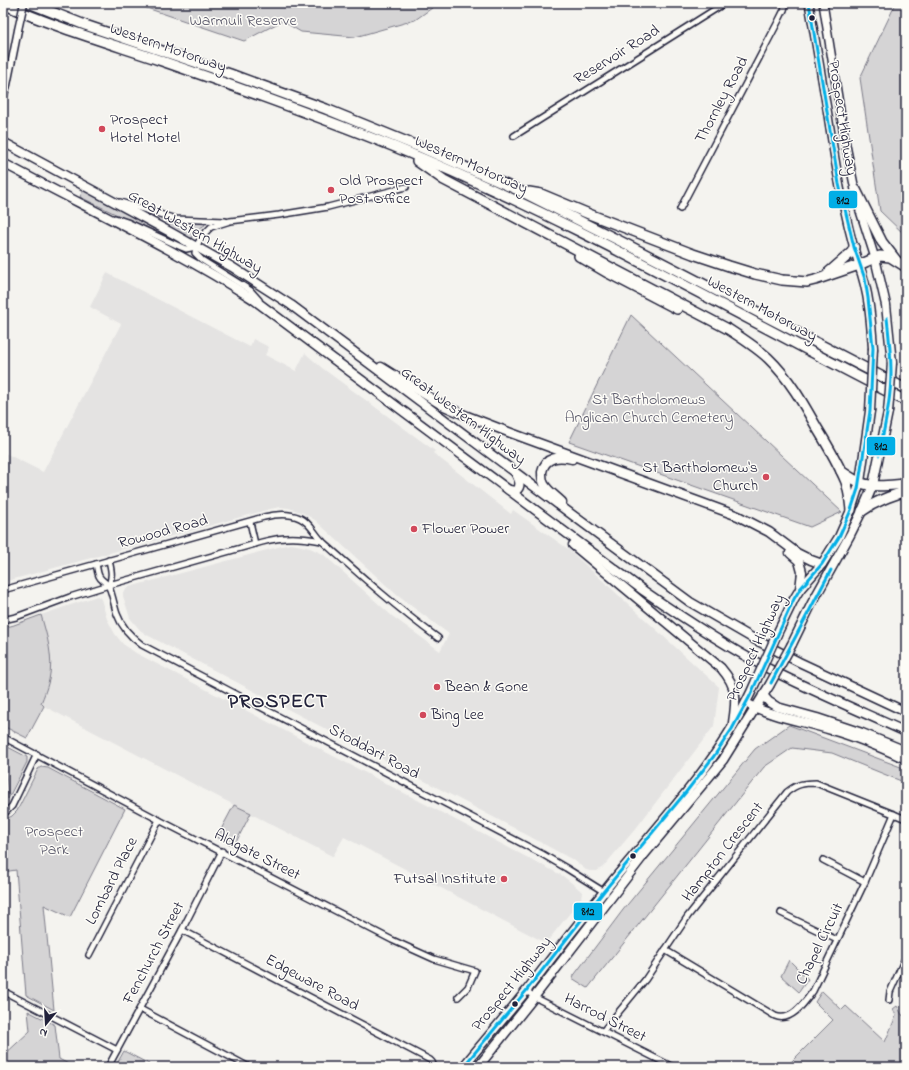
<svg xmlns="http://www.w3.org/2000/svg" width="909" height="1070" font-family="'Indie Flower',sans-serif">
  <rect width="100%" height="100%" fill="#f4f3ef"/>
  <filter id="ink" filterUnits="userSpaceOnUse"><feTurbulence type="fractalNoise" baseFrequency=".025" numOctaves="2"/><feDisplacementMap in="SourceGraphic" scale="8" xChannelSelector="R" yChannelSelector="G"/><feConvolveMatrix kernelMatrix="1 2 1 2 8 2 1 2 1" color-interpolation-filters="sRGB"/></filter>
  <g filter="url(#ink)">
    <!-- built -->
    <g fill="#e4e3e2">
      <path d="M107,273L250,347L253,339L269,347L265,355L296,371L305,353L322,368L435,451L433,453L511,514L513,510L568,549L719,687L714,726L637,827L603,867L597,871H590L586,870L575,861L514,828L147,635L140,630L130,618L123,596V592L126,589L129,587L282,546L290,544L297,545L310,548L323,554L392,616L440,651L449,634L398,596L315,520L303,513L289,508L280,507L270,509L3,582V452L43,472L121,324L90,307Z"/>
      <path d="M97,596L99,597L101,599L107,619L115,634L123,644L136,653L563,876L579,889L582,892L581,899L546,943L344,837L333,856H332L40,704L49,679L51,666L48,642L41,615Z"/>
    </g>
    <!-- green -->
    <g fill="#d5d4d5" stroke="#7c7b88">
      <path d="M132,3H439L415,20L355,37L301,32L289,25L284,20L244,41Z"/>
      <path d="M896,3H906V236L880,211L860,78Z"/>
      <path d="M83,190L169,237L168,239L80,197Z"/>
      <path d="M152,215L183,222L204,223L205,225L198,229L191,238H189L151,216Z"/>
      <path d="M631,315L842,512L810,527L569,442Z"/>
      <path d="M41,615C47,636 54,658 49,680C47,688 44,696 41,703L44,706L27,738L3,726V628L14,625Z"/>
      <path d="M789,725L906,769V783L832,753L792,748L764,767L588,988L572,978L623,910L755,749Z"/>
      <path d="M4,745L27,757V762L8,799Z"/>
      <path d="M41,767L48,768L125,809L70,917L44,905L54,1010L26,995L16,870L3,872V827L6,819L12,816L17,811L38,769Z"/>
      <path d="M234,805L251,813L234,846L217,837Z"/>
      <path d="M789,960L808,979L799,992L781,976Z"/>
      <path d="M822,991L842,1010L846,1006L885,1042L896,1016L893,1009L897,1006L902,1015L906,1016V1067H800L791,1062L833,1020L815,1002Z"/>
      <path d="M28,1011L55,1025L59,1059L74,1067H3V1056L30,1031Z"/>
      <path d="M124,1051L149,1064L148,1067H115Z"/>
    </g>
    <g fill="none" stroke-linecap="round" stroke-linejoin="round">
      <defs>
        <g id="minor">
          <path d="M514,136L725,3"/>
          <path d="M120,202L176,219L225,221"/>
          <path d="M680,209L779,20L784,10L786,3"/>
          <path d="M115,218L127,222L181,247L186,249L196,247"/>
          <path d="M259,300L250,290L202,260L195,253L196,247L202,236L211,227L230,221L279,215L328,207L406,187"/>
          <path d="M250,522L255,544"/>
          <path d="M96,564C97,567 97,572 99,576C101,581 107,582 109,587C113,596 114,606 117,614C122,628 131,637 142,645L542,854L566,868L606,893"/>
          <path d="M109,585C113,575 111,570 109,560"/>
          <path d="M3,590L264,517C276,514 289,513 300,518C311,523 315,535 323,542C360,575 398,609 438,638"/>
          <path d="M3,620L16,617L70,597L109,585L262,542C285,536 299,537 322,541"/>
          <path d="M3,737L159,820L392,940L434,959L475,971L468,987L458,997"/>
          <path d="M3,813L6,812L12,806L37,754"/>
          <path d="M823,860L865,882"/>
          <path d="M781,913L837,940"/>
          <path d="M182,930L430,1060L432,1062L434,1067"/>
          <path d="M665,950L775,1016C791,1023 805,1002 813,991L865,882L894,814"/>
          <path d="M89,955L159,820"/>
          <path d="M3,991L117,1050"/>
          <path d="M526,991L540,1000L673,1067"/>
          <path d="M3,998L6,992"/>
          <path d="M889,1000L890,992L906,956"/>
          <path d="M140,1009L249,1067"/>
          <path d="M603,1031L645,980L688,916L787,792C797,784 803,783 816,783L906,819"/>
          <path d="M108,1067L182,930L222,851"/>
        </g>
        <path id="tertiary" d="M3,98L7,85L18,30"/>
        <g id="secondary">
          <path d="M809,3C815,38 821,73 827,109C835,161 843,214 859,265"/>
          <path d="M823,3L844,135L858,205L875,258"/>
        </g>
        <g id="primary">
          <path d="M875,258L886,305L892,363"/>
          <path d="M859,265C869,292 871,320 873,348"/>
          <path d="M777,634L794,599L800,589L822,564L839,537L851,510L860,482L870,411"/>
          <path d="M792,644L812,603L850,535L862,511L873,485L888,412"/>
          <path d="M463,1067C484,1041 506,1016 527,990C556,952 585,915 615,878C666,816 724,756 756,681"/>
          <path d="M478,1067L535,996L644,855L723,760L769,686"/>
        </g>
        <g id="trunk">
          <path d="M3,142L170,232L232,267L291,305L559,505L690,602L754,639L799,662L906,712"/>
          <path d="M3,163C87,208 173,248 253,299L644,591C686,620 728,648 773,671C817,693 862,712 906,732"/>
          <path d="M381,367L442,405L467,416L511,433L738,516L769,532L797,553L811,560L822,564"/>
          <path d="M509,490L516,491C522,486 519,480 516,474"/>
          <path d="M562,502C556,496 548,491 544,484C542,480 542,476 542,472C545,456 560,456 572,459"/>
          <path d="M573,545L721,668C740,690 736,702 732,729"/>
          <path d="M790,553L799,561L802,572L800,589"/>
          <path d="M763,695L769,702L777,707L817,718L862,733L906,751"/>
          <path d="M746,703C772,717 803,721 831,730C857,737 882,748 906,759"/>
        </g>
        <g id="motorway">
          <path d="M29,3L85,25L230,74L326,109L417,146L520,191L626,244L906,389"/>
          <path d="M3,4C54,27 109,43 162,61C240,88 318,116 395,147C571,219 737,315 906,401"/>
          <path d="M417,161L444,180L728,329C742,338 756,347 768,358C789,378 803,403 817,428C828,446 838,463 846,482C849,491 850,500 851,510"/>
          <path d="M856,190L882,242L896,260"/>
          <path d="M529,192L541,194L589,214L693,254L729,266L755,274L782,280L807,282L815,280L859,265L875,258L880,256L890,257L906,267"/>
          <path d="M579,256L608,273L677,309"/>
          <path d="M828,273L852,252L854,247"/>
          <path d="M841,471C847,475 854,480 861,483C875,488 891,485 906,484"/>
          <path d="M862,511C876,501 891,496 906,491"/>
        </g>
      </defs>
      <!-- minor casing -->
      <use href="#minor" stroke="#22223b" stroke-width="8"/>
      <!-- tertiary casing -->
      <use href="#tertiary" stroke="#22223b" stroke-width="9"/>
      <!-- secondary casing -->
      <use href="#secondary" stroke="#22223b" stroke-width="10"/>
      <!-- primary casing -->
      <use href="#primary" stroke="#22223b" stroke-width="11"/>
      <!-- trunk casing -->
      <use href="#trunk" stroke="#22223b" stroke-width="11"/>
      <!-- motorway casing -->
      <use href="#motorway" stroke="#22223b" stroke-width="12"/>
      <!-- minor -->
      <use href="#minor" stroke="#fdfcf7" stroke-width="5"/>
      <!-- tertiary -->
      <use href="#tertiary" stroke="#fdfcf7" stroke-width="6"/>
      <!-- secondary -->
      <use href="#secondary" stroke="#fdfcf7" stroke-width="7"/>
      <!-- primary -->
      <use href="#primary" stroke="#fdfcf7" stroke-width="8"/>
      <!-- trunk -->
      <use href="#trunk" stroke="#fdfcf7" stroke-width="8"/>
      <!-- motorway -->
      <use href="#motorway" stroke="#fdfcf7" stroke-width="9"/>
      <defs>
        <path id="tertiary-bridge" d="M18,30L24,3"/>
        <g id="primary-bridge">
          <path d="M870,411L873,348"/>
          <path d="M888,412L890,389L892,363"/>
          <path d="M756,681L777,634"/>
          <path d="M769,686L792,644"/>
        </g>
      </defs>
      <!-- tertiary-bridge casing -->
      <use href="#tertiary-bridge" stroke="#22223b" stroke-width="9" stroke-linecap="butt"/>
      <!-- primary-bridge casing -->
      <use href="#primary-bridge" stroke="#22223b" stroke-width="11" stroke-linecap="butt"/>
      <!-- tertiary-bridge -->
      <use href="#tertiary-bridge" stroke="#fdfcf7" stroke-width="6"/>
      <!-- primary-bridge -->
      <use href="#primary-bridge" stroke="#fdfcf7" stroke-width="8"/>
      <defs>
        <g id="bus-1">
          <path d="M879,455C884,428 891,401 891,373C891,355 889,336 887,318"/>
          <path d="M771,683L831,570"/>
          <path d="M463,1067L526,991L604,891L686,792L714,756L732,729L750,696L794,599L800,589L822,564L839,537L851,510L858,489L870,411L873,348L868,298L865,279L854,247L839,184L809,3"/>
        </g>
      </defs>
      <!-- bus-1 casing -->
      <use href="#bus-1" stroke="#fdfcf7" stroke-width="6"/>
      <!-- bus-1 -->
      <use href="#bus-1" stroke="#02aee6" stroke-width="3"/>
    </g>
  </g>
  <!-- markers -->
  <g fill="#22223b" stroke="#fdfcf7" stroke-width="1.5">
    <circle cx="812" cy="18" r="3.5"/>
    <circle cx="633" cy="856" r="3.5"/>
    <circle cx="515" cy="1004" r="3.5"/>
  </g>
  <g fill="#d1495b" stroke="#fdfcf7" stroke-width="1.5">
    <circle cx="102" cy="129" r="4"/>
    <circle cx="331" cy="190" r="4"/>
    <circle cx="766" cy="477" r="4"/>
    <circle cx="414" cy="529" r="4"/>
    <circle cx="437" cy="687" r="4"/>
    <circle cx="423" cy="715" r="4"/>
    <circle cx="504" cy="879" r="4"/>
  </g>
  <g text-anchor="middle" dominant-baseline="central" stroke-width="3" stroke-linejoin="round" paint-order="stroke">
    <!-- park labels -->
    <g font-size="16" fill="#585769" stroke="#fdfcf7">
      <text x="243" y="21">Warmuli Reserve</text>
      <text x="649" y="400">St Bartholomews<tspan x="649" dy="18">Anglican Church Cemetery</tspan></text>
      <text x="54" y="832">Prospect<tspan x="54" dy="18">Park</tspan></text>
    </g>
    <!-- street labels -->
    <g font-size="16" fill="#22223b" stroke="#fdfcf7">
      <text transform="translate(168 48) rotate(19)">Western Motorway</text>
      <text transform="translate(617 55) rotate(-32)">Reservoir Road</text>
      <text transform="translate(722 100) rotate(-62)">Thornley Road</text>
      <text transform="translate(842 118) rotate(81)">Prospect Highway</text>
      <text transform="translate(471 165) rotate(24)">Western Motorway</text>
      <text transform="translate(195 232) rotate(30)">Great Western Highway</text>
      <text transform="translate(762 309) rotate(28)">Western Motorway</text>
      <text transform="translate(463 416) rotate(37)">Great Western Highway</text>
      <text transform="translate(163 532) rotate(-15)">Rowood Road</text>
      <text transform="translate(756 648) rotate(-65)">Prospect Highway</text>
      <text transform="translate(374 752) rotate(28)">Stoddart Road</text>
      <text transform="translate(723 852) rotate(-52)">Hampton Crescent</text>
      <text transform="translate(257 855) rotate(27)">Aldgate Street</text>
      <text transform="translate(112 881) rotate(-63)">Lombard Place</text>
      <text transform="translate(820 944) rotate(-64)">Chapel Circuit</text>
      <text transform="translate(154 953) rotate(-62)">Fenchurch Street</text>
      <text transform="translate(312 983) rotate(28)">Edgeware Road</text>
      <text transform="translate(512 984) rotate(-51)">Prospect Highway</text>
      <text transform="translate(605 1018) rotate(27)">Harrod Street</text>
    </g>
    <!-- poi labels -->
    <g font-size="16" fill="#22223b" stroke="#fdfcf7" text-anchor="start">
      <text x="110" y="120">Prospect<tspan x="110" dy="18">Hotel Motel</tspan></text>
      <text x="339" y="181">Old Prospect<tspan x="339" dy="18">Post Office</tspan></text>
      <text x="758" y="468" text-anchor="end">St Bartholomew's<tspan x="758" dy="18">Church</tspan></text>
      <text x="422" y="529">Flower Power</text>
      <text x="445" y="687">Bean &amp; Gone</text>
      <text x="431" y="715">Bing Lee</text>
      <text x="496" y="879" text-anchor="end">Futsal Institute</text>
    </g>
    <!-- district labels -->
    <g font-size="20" font-weight="bold" letter-spacing="1" fill="#22223b" stroke="#fdfcf7">
      <text x="278" y="702">PROSPECT</text>
    </g>
  </g>
  <g stroke="#fdfcf7" stroke-width="1.5">
    <rect x="828" y="190" width="30" height="19" rx="4" fill="#02aee6"/>
    <rect x="866" y="436" width="30" height="20" rx="4" fill="#02aee6"/>
    <rect x="573" y="902" width="30" height="19" rx="4" fill="#02aee6"/>
  </g>
  <g font-size="11" text-anchor="middle" font-weight="bold" fill="#111">
    <text x="843" y="204">812</text>
    <text x="881" y="450">812</text>
    <text x="588" y="915">812</text>
  </g>
  <!-- margin -->
  <rect width="909" height="1070" fill="none" stroke="#fdfcf7" stroke-width="16"/>
  <rect x="8" y="8" width="893" height="1054" fill="none" stroke="#22223b" stroke-width="1.5" filter="url(#ink)"/>
  <!-- north arrow -->
  <g transform="translate(46 1024) rotate(198)" stroke="#fdfcf7" stroke-width="3" paint-order="stroke">
  <path d="M0-3L7 15L0 10L-7 15Z" fill="#22223b"/>
  <text y="-6" font-size="11" font-weight="bold" text-anchor="middle" fill="#22223b">N</text>
  </g>
</svg>
